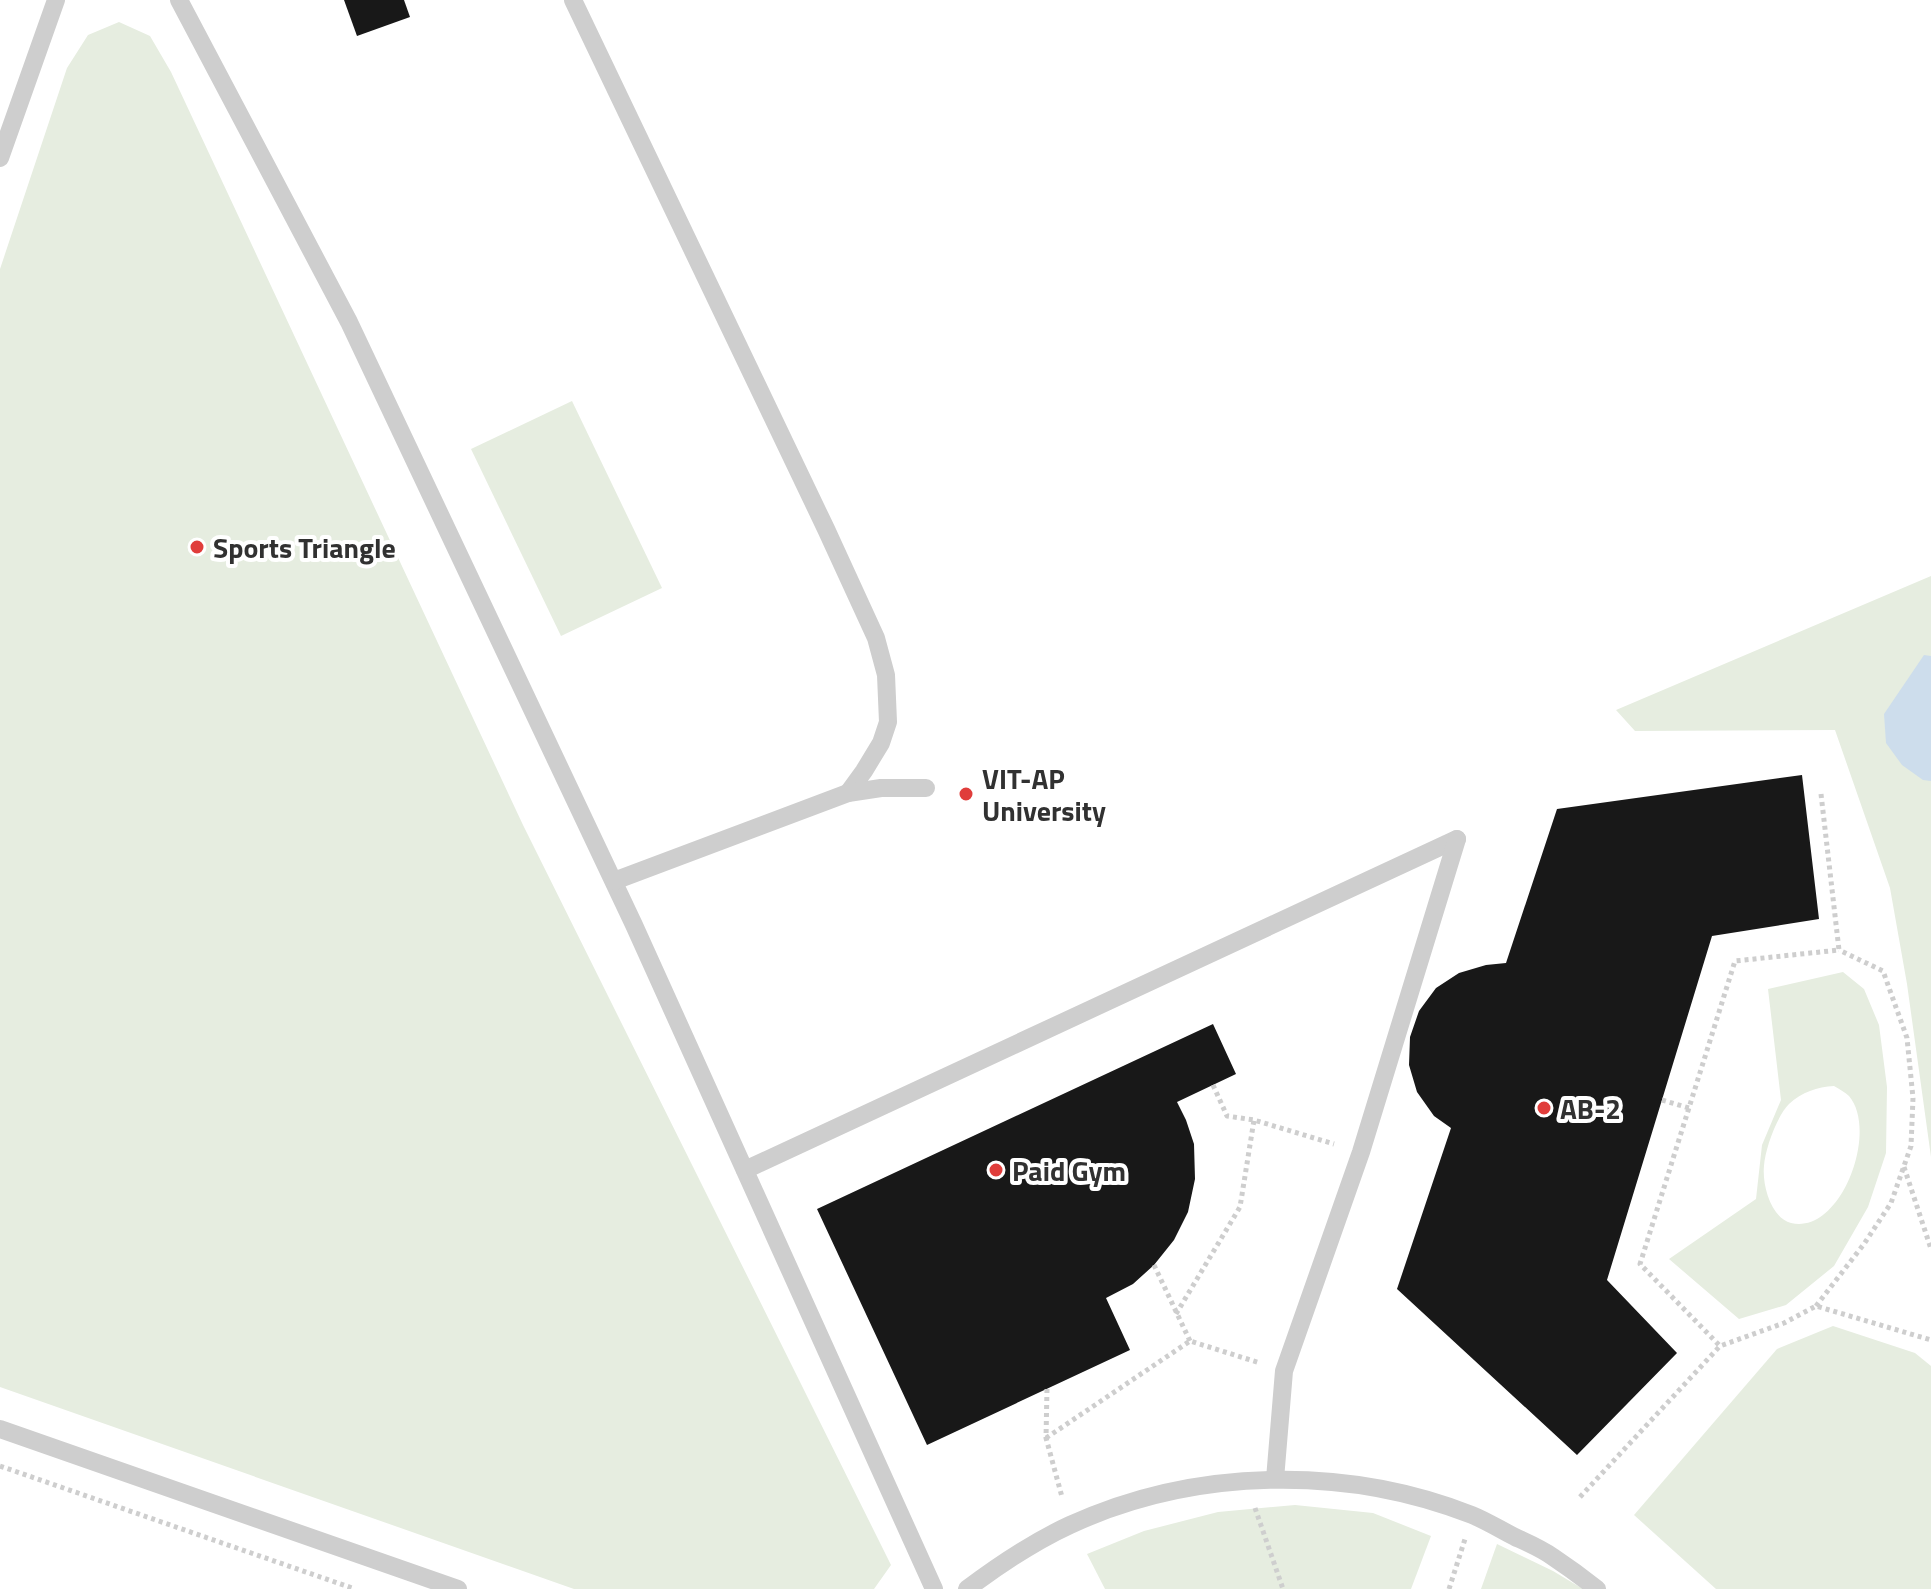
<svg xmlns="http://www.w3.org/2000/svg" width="1931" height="1589" font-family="'Titillium Web',sans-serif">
  <rect width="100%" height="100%" fill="#fff"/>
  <!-- green -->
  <g fill="#e6ede0" fill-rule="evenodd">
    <path d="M119,22L150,36L171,72L523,825L891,1565L874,1589H574L0,1387V269L67,68L88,35Z"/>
    <path d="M572,401L662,588L561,636L471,449Z"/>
    <path d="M1931,576V1157L1907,984L1890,888L1835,730L1635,731L1616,710Z"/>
    <path d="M1843,972L1864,989L1879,1025L1887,1087L1886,1153L1868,1207L1834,1266L1786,1305L1739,1319L1669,1259L1756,1199L1762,1145L1781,1100L1768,989ZM1834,1086C1839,1089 1845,1092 1849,1096C1879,1131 1841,1235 1791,1223C1771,1218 1762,1185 1764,1166C1765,1149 1777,1116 1789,1104C1802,1092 1817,1087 1834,1086Z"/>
    <path d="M1833,1326L1915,1353L1931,1366V1589H1716L1634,1515L1777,1349Z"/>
    <path d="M1295,1505L1373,1513L1431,1536L1411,1589H1105L1087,1554L1144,1531L1218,1512Z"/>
    <path d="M1497,1544L1553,1571L1583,1589H1481Z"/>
  </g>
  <!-- water -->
  <path fill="#cdddec" d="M1924,655L1931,656V781L1923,780L1902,765L1886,743L1884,714Z"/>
  <!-- building -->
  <g fill="#181818">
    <path d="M344,0H404L410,17L357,36Z"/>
    <path d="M1802,775L1819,919L1712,936L1607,1280L1677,1353L1577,1455L1397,1289L1451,1128L1434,1116L1417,1092L1409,1065L1410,1037L1419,1011L1436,988L1459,973L1486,965L1506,963L1557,809Z"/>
    <path d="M1213,1024L1236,1074L1177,1102L1186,1120L1194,1144L1195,1179L1188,1212L1174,1240L1154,1265L1133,1284L1106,1298L1130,1350L927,1445L817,1209Z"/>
  </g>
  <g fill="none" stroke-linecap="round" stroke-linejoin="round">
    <!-- path -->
    <g stroke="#cecece" stroke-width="5" stroke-dasharray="4 4" stroke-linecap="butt">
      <path d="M1821,794L1839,950L1735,961L1640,1264L1720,1346L1784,1323L1816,1306L1931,1340"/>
      <path d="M1213,1085L1227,1116L1254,1120L1334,1144"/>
      <path d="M1662,1100L1689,1108"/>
      <path d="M1904,1167L1931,1249"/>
      <path d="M1154,1265L1190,1341"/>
      <path d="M1816,1306L1864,1244L1891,1203L1911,1146L1913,1098L1907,1038L1883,971L1839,950"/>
      <path d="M1176,1314L1240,1207L1254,1120"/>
      <path d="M1047,1389L1046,1438L1062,1497"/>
      <path d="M1046,1438L1190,1341L1260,1363"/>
      <path d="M0,1466L355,1589"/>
      <path d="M1580,1497L1720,1346"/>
      <path d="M1255,1508L1283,1589"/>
      <path d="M1449,1589L1465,1539"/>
    </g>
    <!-- service -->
    <g stroke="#cecece" stroke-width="18">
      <path d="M179,0L349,322L634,925L934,1589"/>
      <path d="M573,0L826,529L876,638L886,675L888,722L881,743L864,771L848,793"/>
      <path d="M0,158L56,0"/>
      <path d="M614,881L848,793L881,788H926"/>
      <path d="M745,1170L1457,839"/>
      <path d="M0,1429L458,1589"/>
      <path d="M1275,1479L1284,1371L1361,1152L1457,839"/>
      <path d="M967,1589C999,1565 1033,1542 1070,1525C1194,1468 1345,1465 1472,1515C1487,1521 1501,1530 1515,1537C1528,1543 1542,1549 1553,1557C1568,1567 1583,1578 1597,1589"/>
    </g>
  </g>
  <!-- markers -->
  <g fill="#e03d3b" stroke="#fff" stroke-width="3">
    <circle cx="197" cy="547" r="8"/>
    <circle cx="966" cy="794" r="8"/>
    <circle cx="1544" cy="1108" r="8"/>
    <circle cx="996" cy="1170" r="8"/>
  </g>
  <g text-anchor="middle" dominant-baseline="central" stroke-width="8" stroke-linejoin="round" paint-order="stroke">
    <!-- poi labels -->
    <g font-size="28" font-weight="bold" fill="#313131" stroke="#fff" text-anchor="start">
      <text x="213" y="547">Sports Triangle</text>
      <text x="982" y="778">VIT-AP<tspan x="982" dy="32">University</tspan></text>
      <text x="1560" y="1108">AB-2</text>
      <text x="1012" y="1170">Paid Gym</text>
    </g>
  </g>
</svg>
